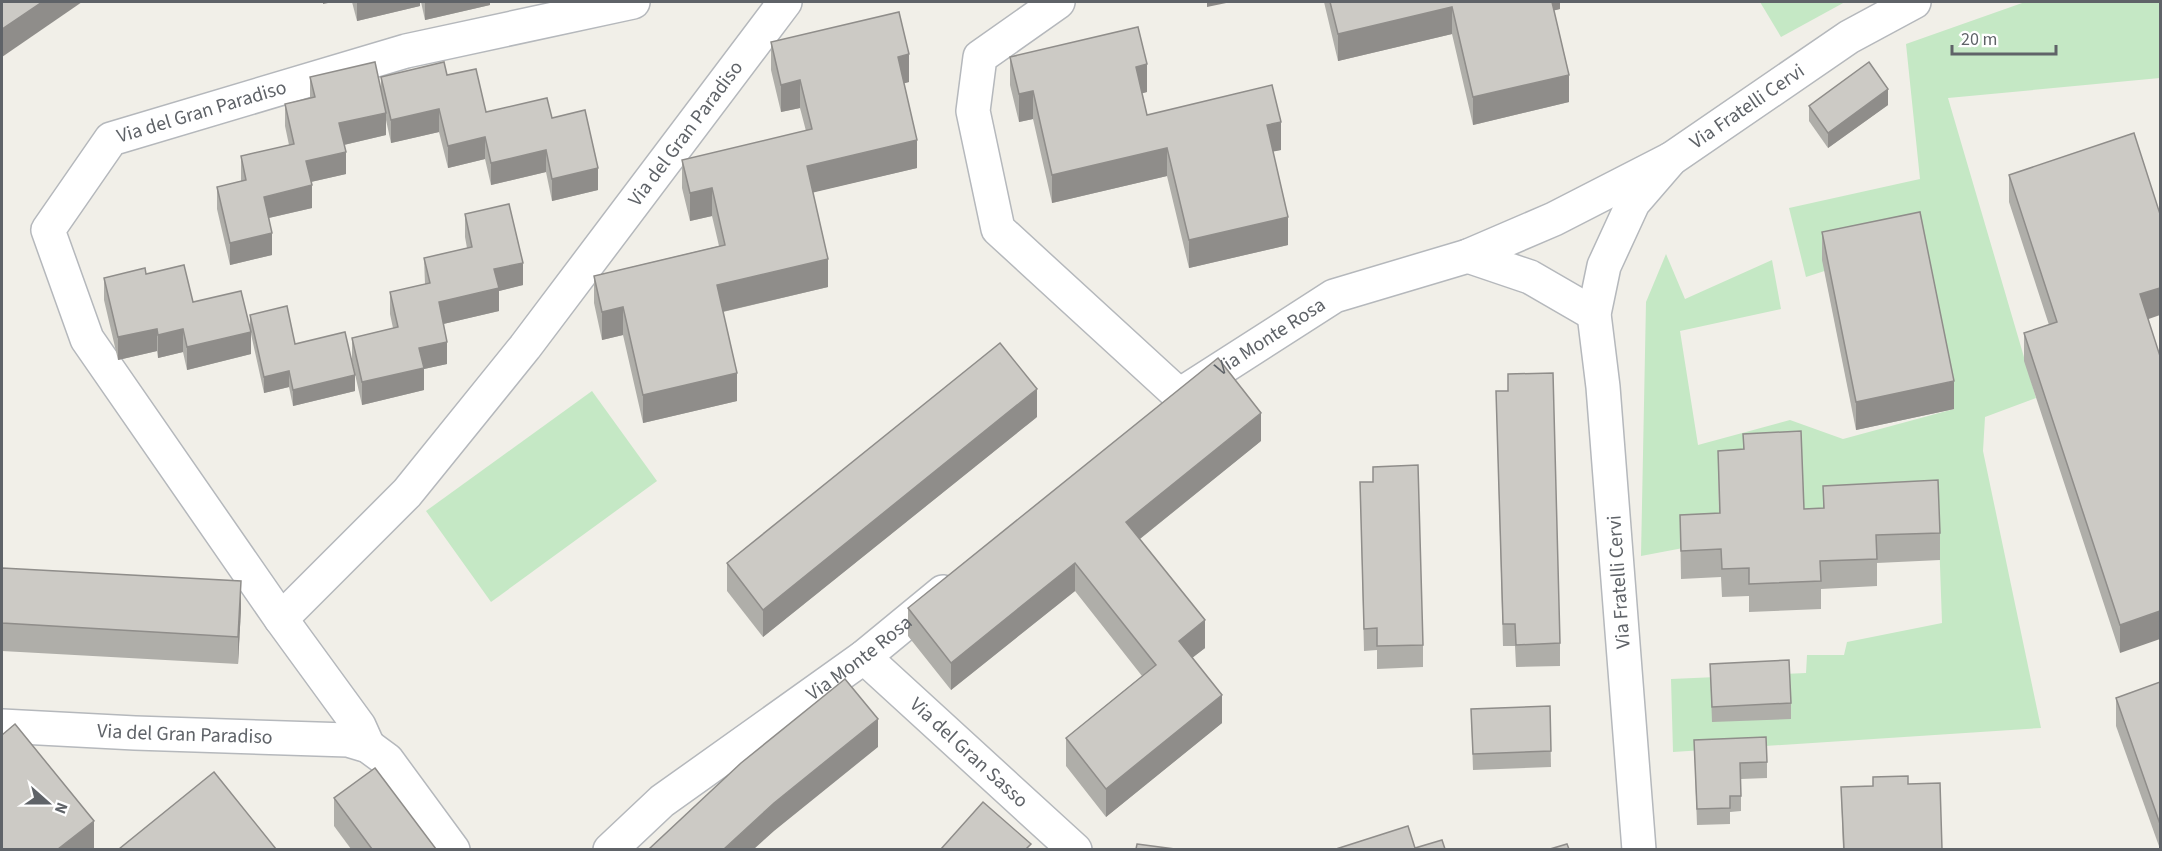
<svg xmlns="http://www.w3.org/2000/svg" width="2162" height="851" font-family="'Source Sans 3',sans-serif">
  <rect width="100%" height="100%" fill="#f1efe8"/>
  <!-- green -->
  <g fill="#c5e8c5">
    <path d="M1760,2H1845L1781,37Z"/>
    <path d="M2025,2H2160V78L1948,98L2036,398L1985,417L1983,451L2041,728L1673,752L1671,679L1806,673L1807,655H1844L1847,642L1942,623L1938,509L1824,536L1718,479L1720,541L1641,556L1646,302L1666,254L1685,299L1772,260L1781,309L1680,331L1698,445L1790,420L1843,439L1954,409L1920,240L1806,277L1789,208L1920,179L1906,44Z"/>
    <path d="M592,391L657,481L491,602L426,511Z"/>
  </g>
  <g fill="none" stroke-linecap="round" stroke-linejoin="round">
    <defs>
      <g id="minor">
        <path d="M1058,2L980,57L973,111L998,229L1179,395"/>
        <path d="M1468,256L1530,277L1594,314"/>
        <path id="s1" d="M1186,391L1334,296L1468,256L1554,219L1671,159"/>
        <path id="s2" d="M281,619L407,493L525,347L785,2"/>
        <path id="s3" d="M864,657L1075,850"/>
        <path id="s4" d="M2,726L135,733L348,740L368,746L387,760L453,850"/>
        <path id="s5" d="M368,746L359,726L281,619L87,339L48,230L111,139L406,51L633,2"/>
        <path id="s6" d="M610,850L662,801L864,657L943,592"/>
        <path id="s7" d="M1639,850L1603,387L1594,314L1604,266L1633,203L1671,159L1849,37L1914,2"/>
      </g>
    </defs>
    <!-- minor casing -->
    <use href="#minor" stroke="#b5b8bc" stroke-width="36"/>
    <!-- minor -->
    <use href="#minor" stroke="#fff" stroke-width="33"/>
  </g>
  <!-- wall -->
  <g fill="#afaea9">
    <path d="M352,2H420V6L357,21Z"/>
    <path d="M421,2H490V5L425,20Z"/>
    <path d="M1324,2H1560V9L1554,10L1569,102L1473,125L1452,34L1338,61Z"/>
    <path d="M771,42L909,82L904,83L917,168L813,192L828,287L723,312L737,401L643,423L623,335L602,340L594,303V276L719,246L712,216L690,221L682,188V160L806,131L800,108L781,112L771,70Z"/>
    <path d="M1010,57L1147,92L1142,93L1147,115L1281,150L1273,151L1288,245L1189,268L1167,176L1052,203L1033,119L1019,122L1010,85Z"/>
    <path d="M447,75L486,112L552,118L598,190L552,201L546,172L491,185L485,159L448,168L439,132L391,143L386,120V135L344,145L346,174L311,182L312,208L269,218L272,255L230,265L217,209V187L241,181V156L289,145L285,126V104L310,98V77L381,92V77Z"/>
    <path d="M1888,105L1828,148L1809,121V106Z"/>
    <path d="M2009,175L2149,319L2120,653L2024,361V333L2049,325L2009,202Z"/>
    <path d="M465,214L523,285L499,291V311L443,324L447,364L424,369V390L362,405L352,361V338L393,328L390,314V292L425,284L424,258L467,248L465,237Z"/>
    <path d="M1822,232L1954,409L1856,430L1822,260Z"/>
    <path d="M146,274L193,302L250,328V315L295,344L355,391L293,406L289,387L264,393L251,334V354L187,370L183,352L158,358L157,351L118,360L104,300V278Z"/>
    <path d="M1508,374L1560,643V666L1516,667L1515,646H1503L1496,391H1508Z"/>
    <path d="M1037,417L763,637L727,591V563Z"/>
    <path d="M1743,434L1804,509H1823V486L1940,533V560L1877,563V586L1821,589V609L1749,612V596L1722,597L1721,577L1681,579L1680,515L1719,513L1718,451L1743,449Z"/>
    <path d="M1261,441L1140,539L1205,648L1192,658L1222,723L1106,817L1066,766V738L1142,676L1075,591L951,690L908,636V608Z"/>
    <path d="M1360,482L1423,645V667L1377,669V650L1364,651Z"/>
    <path d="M2,568L241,609L238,664L2,651Z"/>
    <path d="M1710,664L1791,703V719L1712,722Z"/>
    <path d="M2160,682V849L2116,726V698Z"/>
    <path d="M1550,706L1551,767L1473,770L1471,709Z"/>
    <path d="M1694,740L1767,762V778L1741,779V811L1730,812V824L1697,825Z"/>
    <path d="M1908,784L1942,849H1843L1841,787Z"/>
    <path d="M334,798L436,849H351L334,826Z"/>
  </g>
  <!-- shaded-wall -->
  <g fill="#8f8d8a">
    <path d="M42,2H82L2,57V29Z"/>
    <path d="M323,2H333L323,4Z"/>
    <path d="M357,2H420V6L357,21Z"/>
    <path d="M425,2H490V5L425,20Z"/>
    <path d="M1207,2H1231L1207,7Z"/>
    <path d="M1548,2H1560V9L1548,12Z"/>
    <path d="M1452,7V34L1338,61V34Z"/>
    <path d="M909,54V82L898,85V57Z"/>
    <path d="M1147,64V92L1136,95V67Z"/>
    <path d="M1569,75V102L1473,125V97Z"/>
    <path d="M800,80V108L781,112V85Z"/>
    <path d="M1888,89V105L1828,148V133Z"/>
    <path d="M1033,91V119L1019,122V94Z"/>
    <path d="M439,109V132L391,143V120Z"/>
    <path d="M386,113V135L339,146V123Z"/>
    <path d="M1281,122V150L1267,153V125Z"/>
    <path d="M485,137V159L448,168V146Z"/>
    <path d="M917,140V168L807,194V166Z"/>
    <path d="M1167,148V176L1052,203V175Z"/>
    <path d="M546,150V172L491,185V163Z"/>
    <path d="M346,152V174L306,183V161Z"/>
    <path d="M598,168V190L552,201V179Z"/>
    <path d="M312,185V208L264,219V197Z"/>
    <path d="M712,188V216L690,221V193Z"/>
    <path d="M1288,217V245L1189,268V240Z"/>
    <path d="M272,233V255L230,265V243Z"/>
    <path d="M828,259V287L717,313V285Z"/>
    <path d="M523,263V285L499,291V311L439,325V302L494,269Z"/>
    <path d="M2160,288V315L2140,322V294Z"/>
    <path d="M623,307V335L602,340V312Z"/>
    <path d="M157,329V351L118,360V337Z"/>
    <path d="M183,329V352L158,358V335Z"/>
    <path d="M251,332V354L187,370V347Z"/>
    <path d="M447,342V364L424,369V390L362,405V382L419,348Z"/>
    <path d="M289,371V387L264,393V377Z"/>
    <path d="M737,373V401L643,423V395Z"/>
    <path d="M355,375V391L293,406V390Z"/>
    <path d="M1954,381V409L1856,430V402Z"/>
    <path d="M1037,389V417L763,637V610Z"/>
    <path d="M1261,413V441L1126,550V522Z"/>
    <path d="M1075,563V591L951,690V663Z"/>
    <path d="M241,581V609L238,664V637Z"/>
    <path d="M2160,611V639L2120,653V625Z"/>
    <path d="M1205,620V648L1179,668V641Z"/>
    <path d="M1222,695V723L1106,817V789Z"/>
    <path d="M878,719V747L774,831L754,849H724L774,803Z"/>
    <path d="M94,821V849H58Z"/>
  </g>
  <!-- building -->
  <g fill="#cccac5" stroke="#8f8d8a" stroke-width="1.5">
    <path d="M2,2H42L2,29Z"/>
    <path d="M1330,2H1552L1569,75L1473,97L1452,7L1338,34Z"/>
    <path d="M899,12L909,54L898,57L917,140L807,166L828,259L717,285L737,373L643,395L623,307L602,312L594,276L725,245L712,188L690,193L682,160L812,129L800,80L781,85L771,42Z"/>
    <path d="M1138,27L1147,64L1136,67L1147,115L1272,85L1281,122L1267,125L1288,217L1189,240L1167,148L1052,175L1033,91L1019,94L1010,57Z"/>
    <path d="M375,62L386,113L339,123L346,152L306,161L312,185L264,197L272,233L230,243L217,187L246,180L241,156L294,144L285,104L315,97L310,77Z"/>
    <path d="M444,62L447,75L476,69L486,112L547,98L552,118L585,110L598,168L552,179L546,150L491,163L485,137L448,146L439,109L391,120L381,77Z"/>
    <path d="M1869,62L1888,89L1828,133L1809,106Z"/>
    <path d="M2134,133L2160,214V288L2140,294L2160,356V611L2120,625L2024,333L2057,322L2009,175Z"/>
    <path d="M509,204L523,263L494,269L499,288L439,302L447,342L419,348L424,368L362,382L352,338L398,327L390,292L430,283L424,258L472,247L465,214Z"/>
    <path d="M1920,212L1954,381L1856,402L1822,232Z"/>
    <path d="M184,265L193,302L241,291L251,332L187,347L183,329L158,335L157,329L118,337L104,278L145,268L146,274Z"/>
    <path d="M287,306L295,344L345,332L355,375L293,390L289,371L264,377L250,315Z"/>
    <path d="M1000,343L1037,389L763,610L727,563Z"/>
    <path d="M1218,358L1261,413L1126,522L1205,620L1179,641L1222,695L1106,789L1066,738L1156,665L1075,563L951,663L908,608Z"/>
    <path d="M1553,373L1560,643L1516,645L1515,624H1503L1496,391H1508V374Z"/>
    <path d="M1801,431L1804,509L1824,508L1823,486L1938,480L1940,533L1876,535L1877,559L1820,561L1821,581L1749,584V568L1722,569L1721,549L1681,551L1680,515L1720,513L1718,451L1744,449L1743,434Z"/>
    <path d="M1418,465L1423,645L1377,646V628L1364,629L1360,482H1373V467Z"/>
    <path d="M2,568L241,581L238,637L2,623Z"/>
    <path d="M1789,660L1791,703L1712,707L1710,664Z"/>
    <path d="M845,679L878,719L774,803L724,849H649L741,763Z"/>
    <path d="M2160,682V824L2116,698Z"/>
    <path d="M1550,706L1551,751L1473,754L1471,709Z"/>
    <path d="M15,724L94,821L58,849H2V735Z"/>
    <path d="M1766,737L1767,762L1740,763L1741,796H1730V808L1697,809L1694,740Z"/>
    <path d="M375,768L436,849H372L334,798Z"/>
    <path d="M214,772L276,849H119Z"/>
    <path d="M1908,776V784L1940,783L1942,849H1844L1841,787L1873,786V777Z"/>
    <path d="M983,802L1031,844L1026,849H941Z"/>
    <path d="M1408,826L1415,848L1442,840L1445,849H1336Z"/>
    <path d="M1137,844L1175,849H1136Z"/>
    <path d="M1567,844L1569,849H1550Z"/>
  </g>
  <g text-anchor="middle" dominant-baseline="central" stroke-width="4.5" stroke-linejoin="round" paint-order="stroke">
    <!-- street labels -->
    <g font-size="20" fill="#5f6368" stroke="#fff">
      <text stroke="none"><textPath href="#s7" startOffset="807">Via Fratelli Cervi</textPath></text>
      <text stroke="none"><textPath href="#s5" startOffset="816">Via del Gran Paradiso</textPath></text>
      <text stroke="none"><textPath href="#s2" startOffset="633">Via del Gran Paradiso</textPath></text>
      <text stroke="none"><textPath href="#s1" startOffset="100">Via Monte Rosa</textPath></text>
      <text transform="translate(1619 582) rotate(-94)">Via Fratelli Cervi</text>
      <text stroke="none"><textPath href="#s6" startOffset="315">Via Monte Rosa</textPath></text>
      <text stroke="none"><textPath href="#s4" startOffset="183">Via del Gran Paradiso</textPath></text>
      <text stroke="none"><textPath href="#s3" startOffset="142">Via del Gran Sasso</textPath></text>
    </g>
  </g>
  <!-- border -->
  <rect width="2162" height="851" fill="none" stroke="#5f6368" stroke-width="6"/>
  <!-- north arrow -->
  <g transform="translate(48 803) rotate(111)" stroke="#ffffff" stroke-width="4.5" paint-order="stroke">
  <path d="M0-4.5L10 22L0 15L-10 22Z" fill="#5f6368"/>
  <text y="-9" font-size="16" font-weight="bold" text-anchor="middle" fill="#5f6368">N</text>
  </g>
  <!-- scale -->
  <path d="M1952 45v9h104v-9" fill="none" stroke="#5f6368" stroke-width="3"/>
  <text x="1961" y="45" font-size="18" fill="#5f6368" stroke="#ffffff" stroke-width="4.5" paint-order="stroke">20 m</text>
</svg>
